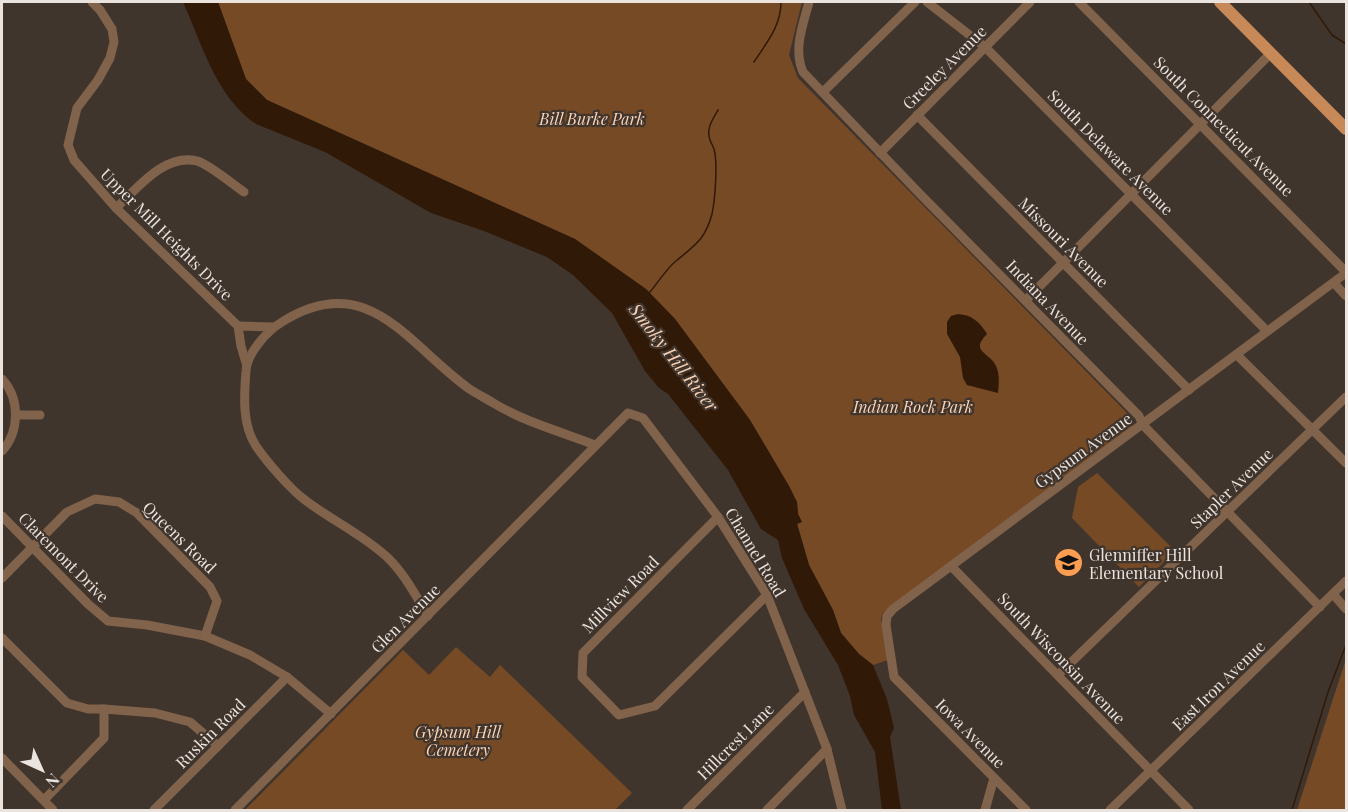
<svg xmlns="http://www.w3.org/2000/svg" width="1348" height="812" font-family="'Playfair Display',serif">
  <rect width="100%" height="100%" fill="#40352d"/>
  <!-- green -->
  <g fill="#774a26">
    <path d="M218,2H802L789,55L798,78L1127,413L1132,421V429L889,608L883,613L881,619L888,660L873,665L859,654L841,633L833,610L809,565L797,523L802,522L798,514L797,502L789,486L750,420L675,319L646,289L575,239L267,100L246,79Z"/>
    <path d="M1097,473L1175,551L1139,587L1072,518L1078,487Z"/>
    <path d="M456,647L490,677L500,665L632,793L615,810H245L403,650L429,675Z"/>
    <path d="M1346,659V810H1297Z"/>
  </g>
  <!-- water -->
  <g fill="#301906">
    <path d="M183,2H218L246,79L267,100L575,239L646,289L675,319L750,420L789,486L797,502L798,514L802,522L797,524L809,565L833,610L841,633L859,654L873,665L887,699L894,728L890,737L901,810H882L875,752L854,715L850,696L838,665L804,609L782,558L778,540L761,529L728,470L668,394L659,388L645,371L612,313L573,275L547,257L484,231L431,213L325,152L256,124C216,97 202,44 183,2Z"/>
    <path d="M958,314C972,315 980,322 987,334C970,351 988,352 995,364C1000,372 999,384 998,393L967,385L963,378L960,357L947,334V322L951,316Z"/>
  </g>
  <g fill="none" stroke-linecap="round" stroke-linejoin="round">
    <!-- stream -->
    <g stroke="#301906" stroke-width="1.5">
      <path d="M1309,2L1332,35L1346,44"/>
      <path d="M754,62C767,42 781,26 781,2"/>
      <path d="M649,293C658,283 666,269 676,261C695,245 705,240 712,214C715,200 718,163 714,149C713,146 711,143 710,140C706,129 712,120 718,110"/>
      <path d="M1292,810L1328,692L1346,645"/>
    </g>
    <!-- minor -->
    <g stroke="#81624a" stroke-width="9">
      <path d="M92,2L100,10L112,29L114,42L110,58L98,80L77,108L68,145L74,160L116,208L238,326"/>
      <path d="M809,2C803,25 793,49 803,72L920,194L1139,416L1143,425L1320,607"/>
      <path d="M927,2L985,47L1267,331"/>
      <path d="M1079,2L1346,272"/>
      <path d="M823,92L915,2"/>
      <path d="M917,115L1189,390"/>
      <path d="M880,153L1030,2"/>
      <path d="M116,208C137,189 164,153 197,161C207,163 234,185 244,192"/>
      <path d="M1334,283L1346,296"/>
      <path d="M1026,300L1271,53"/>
      <path d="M1237,355L1346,463"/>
      <path d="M246,363L241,346L238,326L273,327"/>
      <path d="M2,379C20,398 20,431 2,451"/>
      <path d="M17,415H40"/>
      <path d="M2,516L88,604L108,621L147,625L205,636L250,655L287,677L331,714"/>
      <path d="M718,517L583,653L582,677L619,715L655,706L767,595"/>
      <path d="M951,566L1189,810"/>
      <path d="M2,578L67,512L95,499L119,502L137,513L210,587L217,601L205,636"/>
      <path d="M1333,594L1346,609"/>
      <path d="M428,616C416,596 404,573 387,557C362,534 331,520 305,500C291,490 266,461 256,446C242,425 244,396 246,371C247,353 267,331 282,322C369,267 409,347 471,390C479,395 487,399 495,404C525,422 562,432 595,445"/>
      <path d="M2,638L67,703L88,709H104L155,713L190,722L218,746"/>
      <path d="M1058,675L1346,397"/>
      <path d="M2,758L53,810"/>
      <path d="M44,800L104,738V709"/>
      <path d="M154,810L287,677"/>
      <path d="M235,810L628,413L643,418L718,517L767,595L827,749L842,810"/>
      <path d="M687,810L805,692"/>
      <path d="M767,810L827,749"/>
      <path d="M985,810L994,778"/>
      <path d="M1026,810L894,677L886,625L887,616L893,609L1346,273"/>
      <path d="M1110,810L1346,581"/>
    </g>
    <!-- major -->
    <path stroke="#c88958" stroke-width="12" d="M1220,2L1346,129"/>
  </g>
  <!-- icons -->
  <defs>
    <symbol id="school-disc" viewBox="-11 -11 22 22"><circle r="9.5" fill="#fb9e51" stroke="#40352d"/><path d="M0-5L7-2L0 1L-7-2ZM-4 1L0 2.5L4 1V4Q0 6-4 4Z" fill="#111"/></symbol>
  </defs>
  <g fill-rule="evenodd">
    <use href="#school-disc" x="1052" y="546" width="33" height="33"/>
  </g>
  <g text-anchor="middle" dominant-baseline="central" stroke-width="4.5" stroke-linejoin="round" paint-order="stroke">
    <!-- street labels -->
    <g font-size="16" fill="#eae3de" stroke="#40352d">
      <text transform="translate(944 67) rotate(-45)">Greeley Avenue</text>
      <text transform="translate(1224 126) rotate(45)">South Connecticut Avenue</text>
      <text transform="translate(1111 152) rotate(45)">South Delaware Avenue</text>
      <text transform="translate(167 234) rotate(45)">Upper Mill Heights Drive</text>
      <text transform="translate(1064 242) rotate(45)">Missouri Avenue</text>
      <text transform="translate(1048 302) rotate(46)">Indiana Avenue</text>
      <text transform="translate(1083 450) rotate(-36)">Gypsum Avenue</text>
      <text transform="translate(1231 488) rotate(-44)">Stapler Avenue</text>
      <text transform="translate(180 537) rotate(44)">Queens Road</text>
      <text transform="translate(756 552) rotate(59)">Channel Road</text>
      <text transform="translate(64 557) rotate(45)">Claremont Drive</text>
      <text transform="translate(620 594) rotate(-45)">Millview Road</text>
      <text transform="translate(405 618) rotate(-45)">Glen Avenue</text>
      <text transform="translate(1062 658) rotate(46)">South Wisconsin Avenue</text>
      <text transform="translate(1218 685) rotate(-44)">East Iron Avenue</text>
      <text transform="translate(210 733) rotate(-45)">Ruskin Road</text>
      <text transform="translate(971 733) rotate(45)">Iowa Avenue</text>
      <text transform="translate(735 741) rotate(-45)">Hillcrest Lane</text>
    </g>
    <!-- park labels -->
    <g font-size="16" font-style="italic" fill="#fbd3b6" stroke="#40352d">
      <text x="592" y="118">Bill Burke Park</text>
      <text x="913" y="406">Indian Rock Park</text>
      <text x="458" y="731">Gypsum Hill<tspan x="458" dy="18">Cemetery</tspan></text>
    </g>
    <!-- poi labels -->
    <g font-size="16" fill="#eae3de" stroke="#40352d" text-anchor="start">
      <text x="1089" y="554">Glenniffer Hill<tspan x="1089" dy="18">Elementary School</tspan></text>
    </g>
    <!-- water labels -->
    <g font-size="18" font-style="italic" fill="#fad1b4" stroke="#40352d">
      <text transform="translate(674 357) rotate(52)">Smoky Hill River</text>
    </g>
  </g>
  <!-- border -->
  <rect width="1348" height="812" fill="none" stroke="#eae3de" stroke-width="6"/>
  <!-- north arrow -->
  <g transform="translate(42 770) rotate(135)" stroke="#40352d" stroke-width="4.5" paint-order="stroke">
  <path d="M0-4.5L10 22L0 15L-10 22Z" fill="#eae3de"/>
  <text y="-9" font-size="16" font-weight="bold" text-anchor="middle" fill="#eae3de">N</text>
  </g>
</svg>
